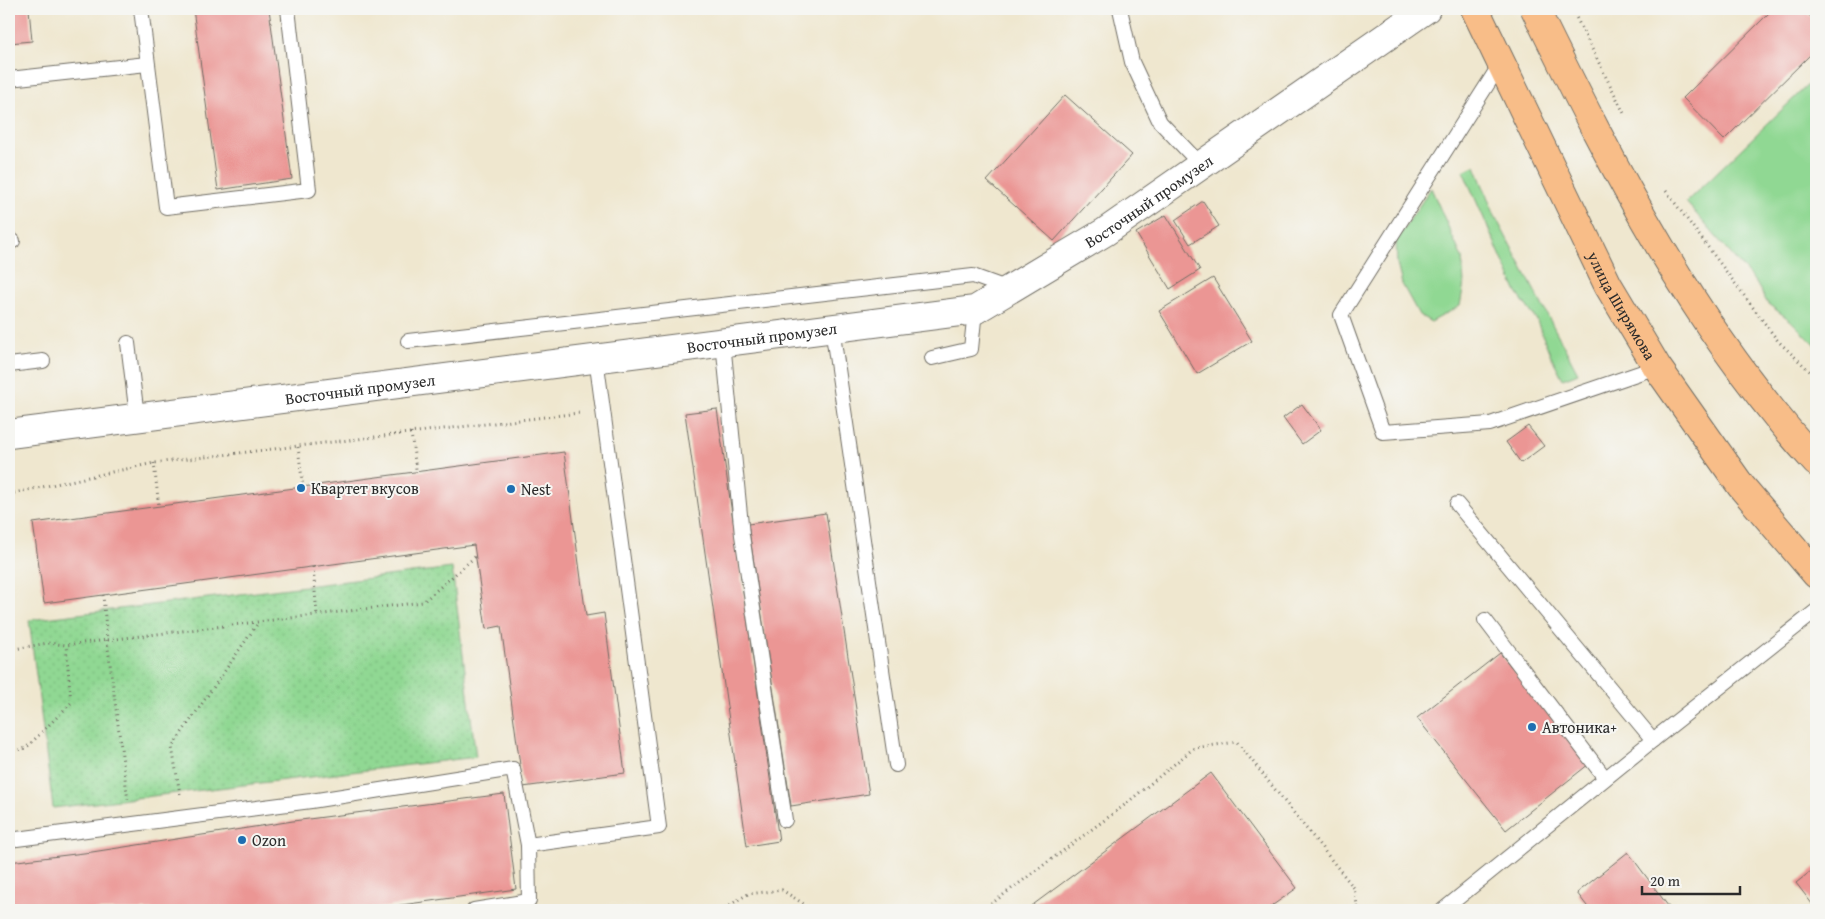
<svg xmlns="http://www.w3.org/2000/svg" width="1825" height="919" font-family="'Gentium Book Plus',serif">
  <defs>
    <pattern id="park-dots" width="8" height="8" patternUnits="userSpaceOnUse" patternTransform="scale(1.25)"><rect width="8" height="8" fill="#90d893"/><path d="M2 2h.1M6 6h.1" fill="none" stroke="#7cba7f" stroke-width="1.8" stroke-linecap="round"/></pattern>
  </defs>
  <rect width="100%" height="100%" fill="#f6f6f2"/>
  <filter id="ink" filterUnits="userSpaceOnUse"><feTurbulence type="fractalNoise" baseFrequency=".02" numOctaves="2"/><feDisplacementMap in="SourceGraphic" scale="10" xChannelSelector="R" yChannelSelector="G"/><feConvolveMatrix kernelMatrix="1 2 1 2 8 2 1 2 1" color-interpolation-filters="sRGB"/></filter>
  <filter id="wash" filterUnits="userSpaceOnUse"><feTurbulence type="fractalNoise" baseFrequency=".0096" numOctaves="4" result="noise"/><feDisplacementMap in="SourceGraphic" scale="20" xChannelSelector="R" yChannelSelector="G"/><feGaussianBlur stdDeviation="1.12" result="paint"/><feColorMatrix in="noise" values="0 0 0 0 0 0 0 0 0 0 0 0 0 0 0 0 0 1.4 0 .05"/><feComposite in="paint" operator="in"/></filter>
  <g filter="url(#wash)">
    <rect width="100%" height="100%" fill="#efe7cf"/>
    <!-- grass -->
    <g fill="#90d893" stroke="#5e825f">
      <path d="M1816,77V346L1790,320L1768,304L1756,283L1686,202Z"/>
      <path d="M1475,166L1495,216L1578,373L1563,379L1550,354L1536,319L1517,293L1463,171Z"/>
      <path d="M1431,188L1462,258L1464,283L1460,306L1431,322L1419,315L1402,284L1397,264L1396,241Z"/>
    </g>
    <!-- park -->
    <path fill="url(#park-dots)" stroke="#5e825f" d="M452,568L476,757L53,808L29,620Z"/>
    <g id="blocks">
      <!-- building -->
      <g fill="#eb9694">
        <path d="M9,9H29L32,41L9,43Z"/>
        <path d="M193,9H269L292,179L218,190Z"/>
        <path d="M1773,9H1803L1816,22V49L1724,140L1683,98Z"/>
        <path d="M1065,95L1132,155L1054,241L987,181Z"/>
        <path d="M1203,201L1219,226L1190,244L1175,220Z"/>
        <path d="M1166,215L1200,270L1170,289L1136,233Z"/>
        <path d="M1213,278L1252,341L1197,374L1159,311Z"/>
        <path d="M1302,404L1321,430L1302,444L1283,418Z"/>
        <path d="M717,409L779,841L747,846L685,413Z"/>
        <path d="M1528,426L1544,446L1521,463L1506,442Z"/>
        <path d="M564,452L586,616L604,613L625,773L523,787L501,626L486,629L474,545L44,603L33,523Z"/>
        <path d="M826,513L869,794L791,806L748,524Z"/>
        <path d="M1500,653L1589,764L1506,830L1417,718Z"/>
        <path d="M1211,773L1297,888L1266,910H1026Z"/>
        <path d="M504,794L516,889L366,910H9V862L92,852L293,821Z"/>
        <path d="M1628,852L1671,910H1590L1577,893Z"/>
        <path d="M1816,867V909L1796,883Z"/>
      </g>
    </g>
  </g>
  <g filter="url(#ink)">
    <use href="#blocks" fill-opacity="0" stroke="#706d64" stroke-width="1"/>
    <g fill="none" stroke-linecap="round" stroke-linejoin="round">
      <defs>
        <g id="service">
          <path d="M141,9L166,207L309,190L288,9"/>
          <path d="M1120,9L1132,62L1160,122L1201,165"/>
          <path d="M1501,63L1341,315L1383,432L1490,424L1657,367"/>
          <path d="M9,79L147,64"/>
          <path d="M9,241H13"/>
          <path d="M832,328L896,765"/>
          <path d="M408,341L973,276L1009,289"/>
          <path d="M723,342L742,535L785,820"/>
          <path d="M128,343L137,416"/>
          <path d="M932,358L971,349L975,310"/>
          <path d="M9,365L43,361"/>
          <path d="M1457,504L1653,740"/>
          <path d="M1485,620L1605,778"/>
          <path d="M9,840L311,801L513,769L528,845L659,827L596,358"/>
          <path d="M474,910L529,901L528,845"/>
          <path d="M1443,910L1653,740L1816,611"/>
        </g>
        <g id="minor">
          <path id="s1" d="M9,434L975,310L1105,232L1426,9"/>
        </g>
        <g id="primary">
          <path id="s2" d="M1475,9L1608,285L1657,367L1741,486L1816,574"/>
          <path d="M1535,9C1614,170 1694,328 1816,462"/>
        </g>
      </defs>
      <!-- service casing -->
      <use href="#service" stroke="#706d64" stroke-width="16"/>
      <!-- minor casing -->
      <use href="#minor" stroke="#706d64" stroke-width="30"/>
      <!-- primary casing -->
      <use href="#primary" stroke="#706d64" stroke-width="30"/>
      <!-- path -->
      <g stroke="#706d64" stroke-width="3" stroke-dasharray="1 4" stroke-linecap="butt">
        <path d="M1572,9L1625,115"/>
        <path d="M1666,191L1778,341L1816,377"/>
        <path d="M411,433L416,469"/>
        <path d="M298,447L303,487"/>
        <path d="M154,463L159,507"/>
        <path d="M9,494L154,463L579,413"/>
        <path d="M313,567L317,615"/>
        <path d="M103,595L107,640L128,801"/>
        <path d="M9,650L48,643L66,645L423,602L476,556"/>
        <path d="M9,752L26,748L71,703L66,645"/>
        <path d="M180,794L172,747L258,623"/>
        <path d="M721,910L748,894L782,890L813,910"/>
        <path d="M983,910L1122,807L1194,748L1237,742L1354,888L1358,910"/>
      </g>
      <!-- service -->
      <use href="#service" stroke="#fff" stroke-width="14"/>
      <!-- minor -->
      <use href="#minor" stroke="#fff" stroke-width="28"/>
      <!-- primary -->
      <use href="#primary" stroke="#f8bd88" stroke-width="28"/>
    </g>
  </g>
  <!-- markers -->
  <g fill="#1f6fb2" stroke="#f6f6f2" stroke-width="2">
    <circle cx="301" cy="488" r="5"/>
    <circle cx="511" cy="489" r="5"/>
    <circle cx="1532" cy="727" r="5"/>
    <circle cx="242" cy="840" r="5"/>
  </g>
  <g text-anchor="middle" dominant-baseline="central" stroke-width="4" stroke-linejoin="round" paint-order="stroke">
    <!-- street labels -->
    <g font-size="16" fill="#2b2b2b" stroke="#f6f6f2">
      <text stroke="none"><textPath href="#s1" startOffset="1179">Восточный промузел</textPath></text>
      <text stroke="none"><textPath href="#s2" startOffset="331">улица Ширямова</textPath></text>
      <text stroke="none"><textPath href="#s1" startOffset="759">Восточный промузел</textPath></text>
      <text stroke="none"><textPath href="#s1" startOffset="354">Восточный промузел</textPath></text>
    </g>
    <!-- poi labels -->
    <g font-size="16" fill="#2b2b2b" stroke="#f6f6f2" text-anchor="start">
      <text x="311" y="488">Квартет вкусов</text>
      <text x="521" y="489">Nest</text>
      <text x="1542" y="727">Автоника+</text>
      <text x="252" y="840">Ozon</text>
    </g>
  </g>
  <!-- margin -->
  <rect width="1825" height="919" fill="none" stroke="#f6f6f2" stroke-width="30"/>
  <!-- scale -->
  <path d="M1642 886v8h98v-8" fill="none" stroke="#2b2b2b" stroke-width="2.5"/>
  <text x="1650" y="886" font-size="15" fill="#2b2b2b" stroke="#f6f6f2" stroke-width="4" paint-order="stroke">20 m</text>
</svg>
